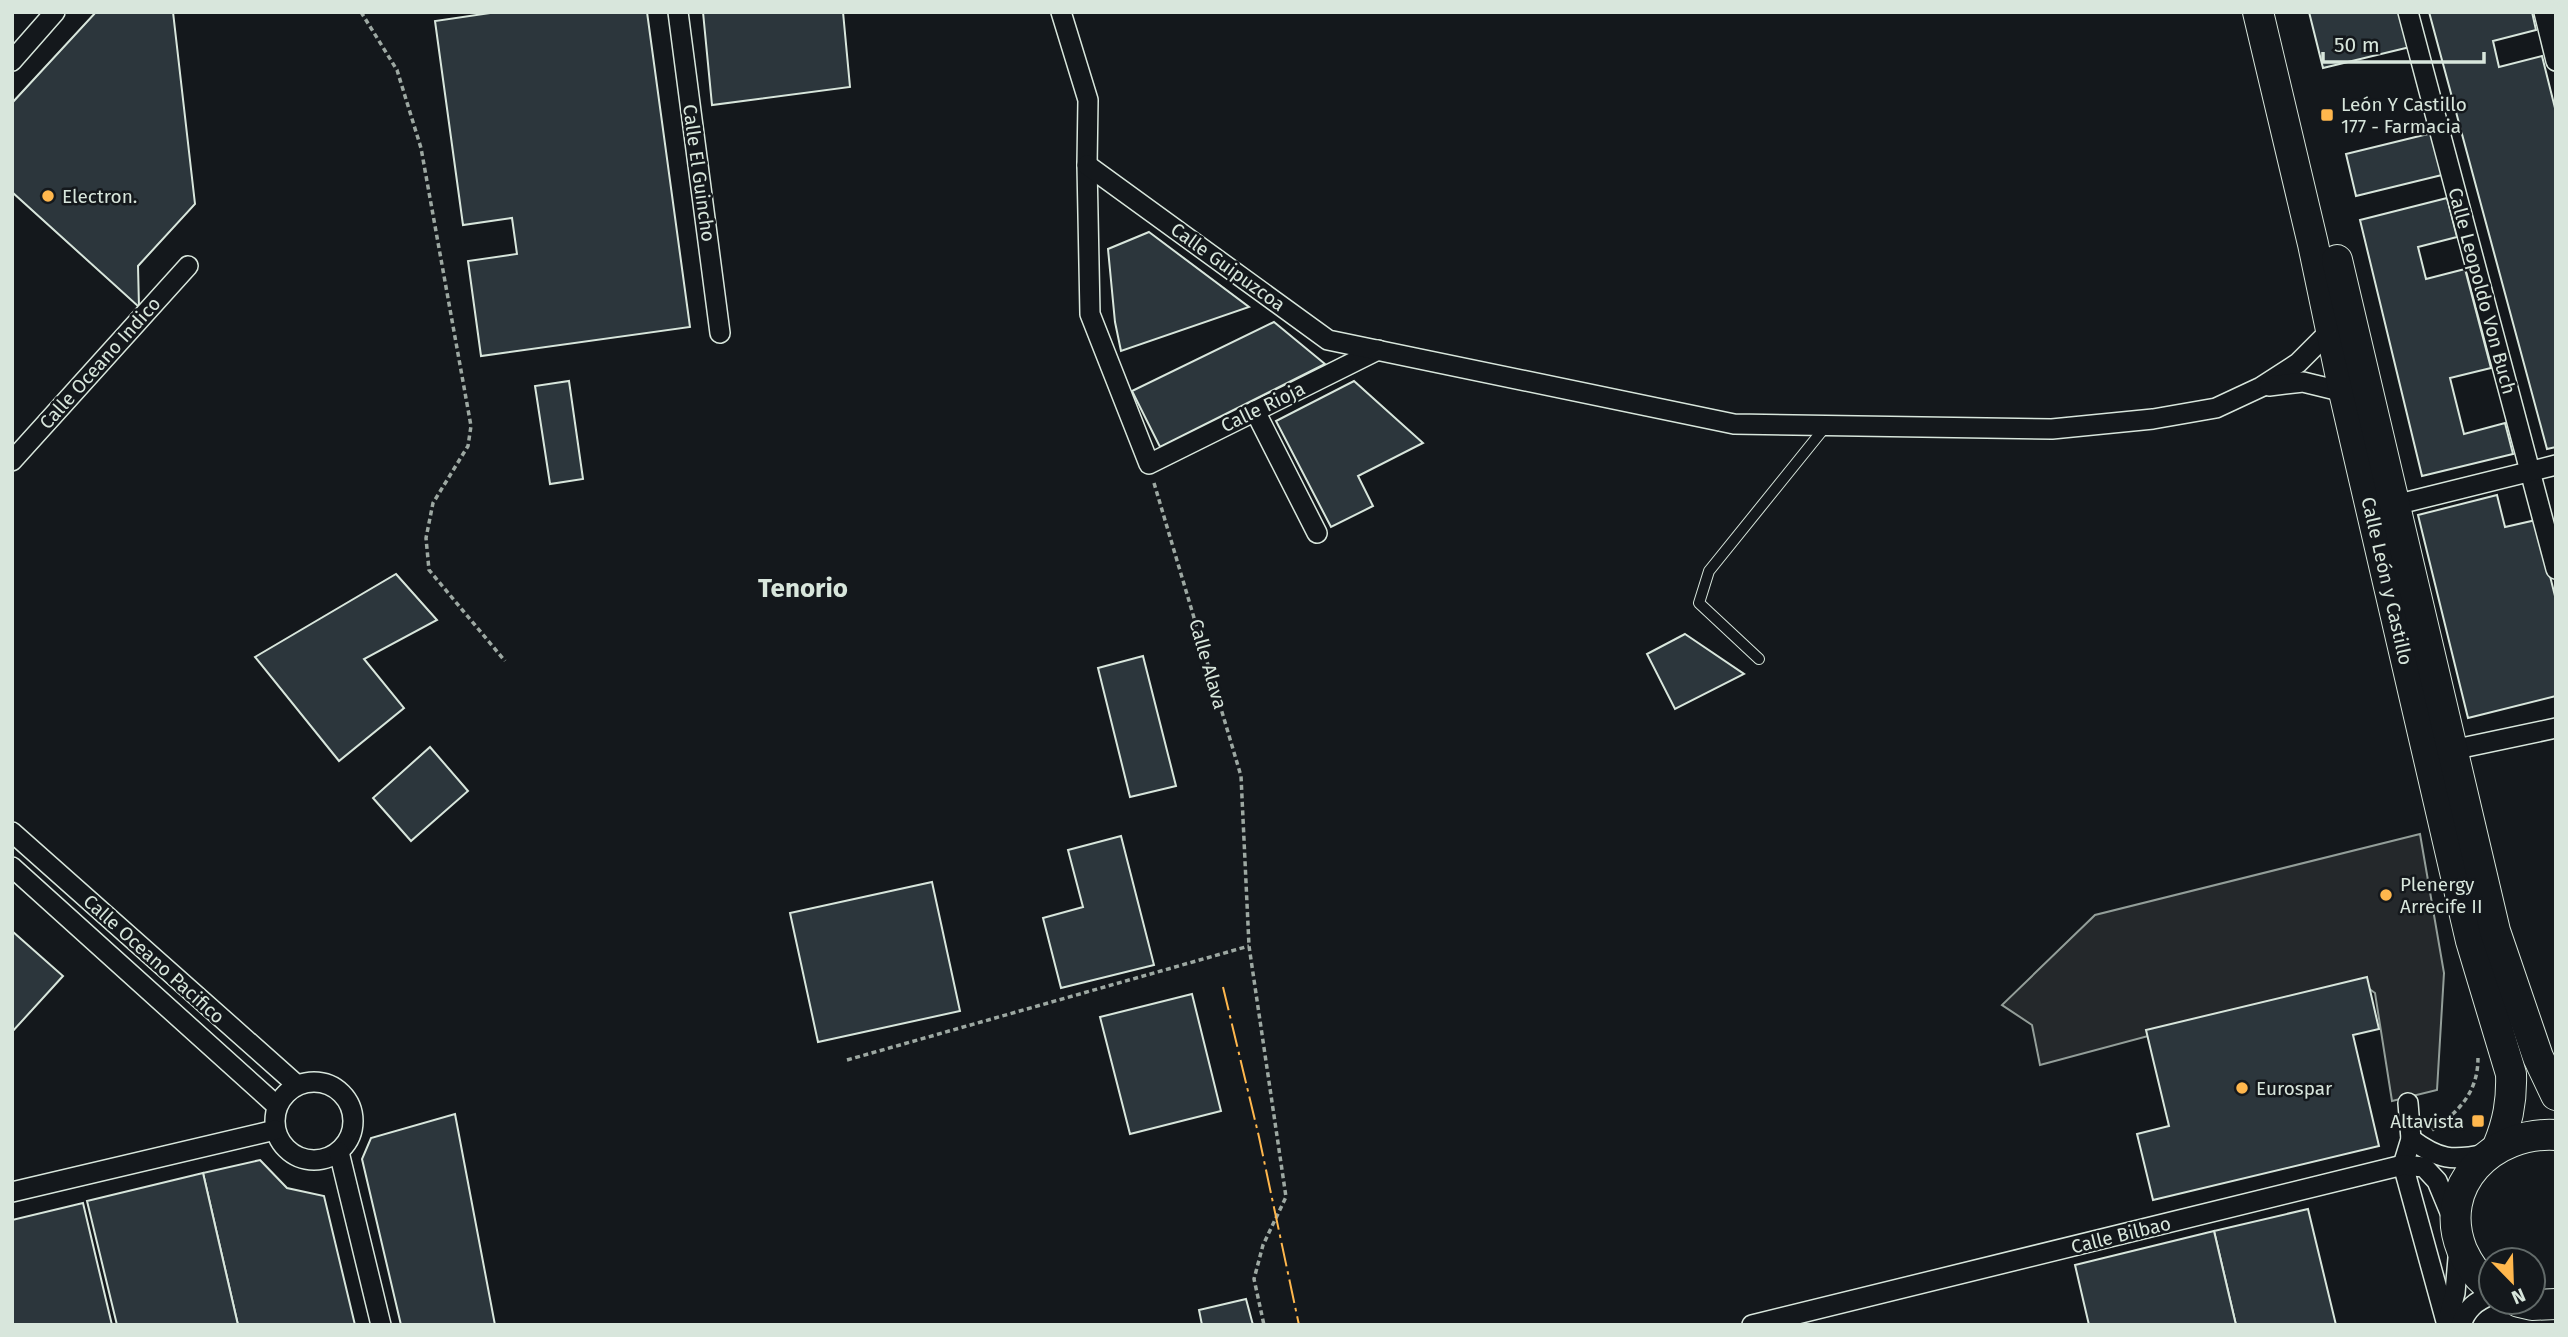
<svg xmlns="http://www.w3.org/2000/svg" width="2568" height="1337" font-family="'Fira Sans',sans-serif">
  <rect width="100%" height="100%" fill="#14181c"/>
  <!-- parking -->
  <path fill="#24282b" stroke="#939e99" stroke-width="2" d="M2420,834L2444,973L2437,1090L2392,1101L2375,993L2357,980L2040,1065L2032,1025L2002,1005L2095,915Z"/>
  <!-- building -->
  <g fill="#2c363c" stroke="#d8e6dc" stroke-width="2">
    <path d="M96,12H173L195,204L138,266L139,307L12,192V103Z"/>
    <path d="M497,12H647L690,327L481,356L468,261L517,254L512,218L463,225L435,21Z"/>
    <path d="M703,12H843L850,87L712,105Z"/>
    <path d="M2309,12H2401L2410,47L2323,68Z"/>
    <path d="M2429,12H2532L2536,30L2493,41L2499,67L2542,56L2556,112V447L2547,449Z"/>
    <path d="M2432,133L2442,175L2356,196L2346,154Z"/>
    <path d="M2447,198L2457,237L2418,247L2426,279L2465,269L2491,368L2450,378L2464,434L2505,423L2513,454L2422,476L2360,220Z"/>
    <path d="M1149,232L1249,307L1121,351L1115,322L1108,249Z"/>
    <path d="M1274,322L1325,364L1160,447L1132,391Z"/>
    <path d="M569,381L583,479L550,484L535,386Z"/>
    <path d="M1354,381L1423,443L1358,476L1373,506L1331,527L1276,421Z"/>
    <path d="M2497,495L2505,527L2536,520L2556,600V696L2468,718L2418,515Z"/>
    <path d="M396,574L437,620L364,659L404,708L339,761L255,657Z"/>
    <path d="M1685,634L1744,674L1675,709L1647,654Z"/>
    <path d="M1143,656L1176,786L1130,797L1098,668Z"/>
    <path d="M430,747L468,791L411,841L373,798Z"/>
    <path d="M1121,836L1154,965L1061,988L1043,918L1083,907L1068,850Z"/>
    <path d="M932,882L960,1011L818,1042L790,913Z"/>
    <path d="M12,931L63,976L12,1032Z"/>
    <path d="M2367,977L2379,1029L2353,1035L2379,1146L2153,1200L2137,1134L2169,1126L2146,1030Z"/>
    <path d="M1192,994L1221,1111L1130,1134L1100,1017Z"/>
    <path d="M455,1114L495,1325H401L362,1159L371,1138Z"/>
    <path d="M260,1160L287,1188L324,1196L355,1325H238L203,1173Z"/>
    <path d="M203,1173L238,1325H117L87,1201Z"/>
    <path d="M83,1203L112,1325H12V1220Z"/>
    <path d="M2308,1209L2336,1325H2236L2214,1231Z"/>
    <path d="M2214,1231L2236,1325H2089L2075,1265Z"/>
    <path d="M1246,1299L1253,1325H1202L1199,1310Z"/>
  </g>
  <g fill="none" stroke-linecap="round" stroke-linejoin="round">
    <defs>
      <path id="lane" d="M1759,659L1699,603L1709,571L1826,426"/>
      <g id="street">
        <path d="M678,12L720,333"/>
        <path d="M1061,12L1088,100L1087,165L1090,314L1149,464L1378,350"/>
        <path d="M2408,12L2556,569"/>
        <path d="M2544,12L2556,61"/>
        <path d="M12,61L55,12"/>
        <path d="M1087,165L1328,340L1734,424L2052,429L2153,419L2216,408L2261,387L2298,363L2331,330"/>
        <path d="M2269,386L2303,382L2344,392"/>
        <path d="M1255,411L1317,533"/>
        <path d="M12,461L188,266"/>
        <path d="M2395,505L2556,465"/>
        <path d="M2452,750L2556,728"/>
        <path d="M12,832L297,1085"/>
        <path d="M12,867L277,1106"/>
        <circle cx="314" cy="1121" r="39"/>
        <path d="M2408,1103L2411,1139L2403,1165L2447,1325"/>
        <path d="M2411,1139C2439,1160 2452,1161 2486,1154"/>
        <path d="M339,1152L381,1325"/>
        <path d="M12,1192L275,1130"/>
        <path d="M2447,1324L2455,1293L2459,1247"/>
        <path d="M1752,1325L2403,1165L2424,1167L2437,1181L2454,1222"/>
        <path d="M2461,1325C2466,1309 2476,1301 2491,1295"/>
      </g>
      <g id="primary">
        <path d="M2258,12L2313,244L2344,392L2471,941L2511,1074C2512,1101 2508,1122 2498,1146"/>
        <path d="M2337,260L2495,931L2538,1057L2556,1095"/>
        <path d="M2491,1287C2477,1278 2469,1265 2462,1250C2436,1185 2493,1131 2556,1135"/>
        <path d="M2519,1302L2532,1305L2556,1304"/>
      </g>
    </defs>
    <!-- lane casing -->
    <use href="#lane" stroke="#d8e6dc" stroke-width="12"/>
    <!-- street casing -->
    <use href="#street" stroke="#d8e6dc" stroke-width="22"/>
    <!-- primary casing -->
    <use href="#primary" stroke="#d8e6dc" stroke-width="32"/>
    <!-- path -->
    <g stroke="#9da8a2" stroke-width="3.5" stroke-dasharray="5 3.5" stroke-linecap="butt">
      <path d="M361,12L397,70L421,148L471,426L468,446L433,503L426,538L429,570L505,661"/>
      <path d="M1154,483L1241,776L1249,946L1286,1197L1263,1245L1254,1279L1264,1325"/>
      <path d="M847,1060L1249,946"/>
      <path d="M2432,1130C2459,1112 2478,1092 2478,1058"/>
    </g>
    <!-- lane -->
    <use href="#lane" stroke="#14181c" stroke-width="10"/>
    <!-- street -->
    <use href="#street" stroke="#14181c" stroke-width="19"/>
    <!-- primary -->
    <use href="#primary" stroke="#14181c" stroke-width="30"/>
    <!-- power -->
    <path stroke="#ffb74d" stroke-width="2" stroke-dasharray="24 5 3.5 5" stroke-linecap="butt" d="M1223,987L1259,1137L1299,1325"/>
  </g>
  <!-- markers -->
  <g fill="#ffb74d" stroke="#14181c" stroke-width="2.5">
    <rect x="2320" y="108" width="14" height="14" rx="3.5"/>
    <circle cx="48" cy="196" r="7"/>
    <circle cx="2386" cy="895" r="7"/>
    <circle cx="2242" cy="1088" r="7"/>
    <rect x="2471" y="1114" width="14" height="14" rx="3.5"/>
  </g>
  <g text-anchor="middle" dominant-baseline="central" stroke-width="5" stroke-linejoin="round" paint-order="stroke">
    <!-- poi labels -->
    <g font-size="19" fill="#d8e6dc" stroke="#14181c" text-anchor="start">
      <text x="2341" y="104">León Y Castillo<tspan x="2341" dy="22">177 - Farmacia</tspan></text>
      <text x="62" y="196">Electron.</text>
      <text x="2400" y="884">Plenergy<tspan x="2400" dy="22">Arrecife II</tspan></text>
      <text x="2256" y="1088">Eurospar</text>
      <text x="2464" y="1121" text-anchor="end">Altavista</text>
    </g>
    <!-- street labels -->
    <g font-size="19" fill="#d8e6dc" stroke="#14181c">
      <text transform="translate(699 173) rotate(82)">Calle El Guincho</text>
      <text transform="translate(1228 267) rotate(36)">Calle Guipuzcoa</text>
      <text transform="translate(2482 291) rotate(75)">Calle Leopoldo Von Buch</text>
      <text transform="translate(100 363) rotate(-48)">Calle Oceano Indico</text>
      <text transform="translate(1263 407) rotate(-26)">Calle Rioja</text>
      <text transform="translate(2387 581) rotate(77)">Calle León y Castillo</text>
      <text transform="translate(1208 664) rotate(74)">Calle Alava</text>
      <text transform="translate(154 959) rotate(42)">Calle Oceano Pacifico</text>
      <text transform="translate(2121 1235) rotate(-14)">Calle Bilbao</text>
    </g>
    <!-- district labels -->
    <g font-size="26" font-weight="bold" fill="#d8e6dc" stroke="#14181c">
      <text x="803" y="588">Tenorio</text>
    </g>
  </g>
  <!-- border -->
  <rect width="2568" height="1337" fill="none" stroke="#d8e6dc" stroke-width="28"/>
  <!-- north arrow -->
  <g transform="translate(2512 1281) rotate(157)"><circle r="33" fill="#14181c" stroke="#626a69" stroke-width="2"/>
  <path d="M0-5L12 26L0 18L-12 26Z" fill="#ffb74d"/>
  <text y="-10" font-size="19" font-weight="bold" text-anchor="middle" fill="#d8e6dc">N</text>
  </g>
  <!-- scale -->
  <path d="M2323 52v10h161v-10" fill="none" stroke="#d8e6dc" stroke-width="3.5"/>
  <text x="2334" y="52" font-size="21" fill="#d8e6dc" stroke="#14181c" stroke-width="5" paint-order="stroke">50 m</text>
</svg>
